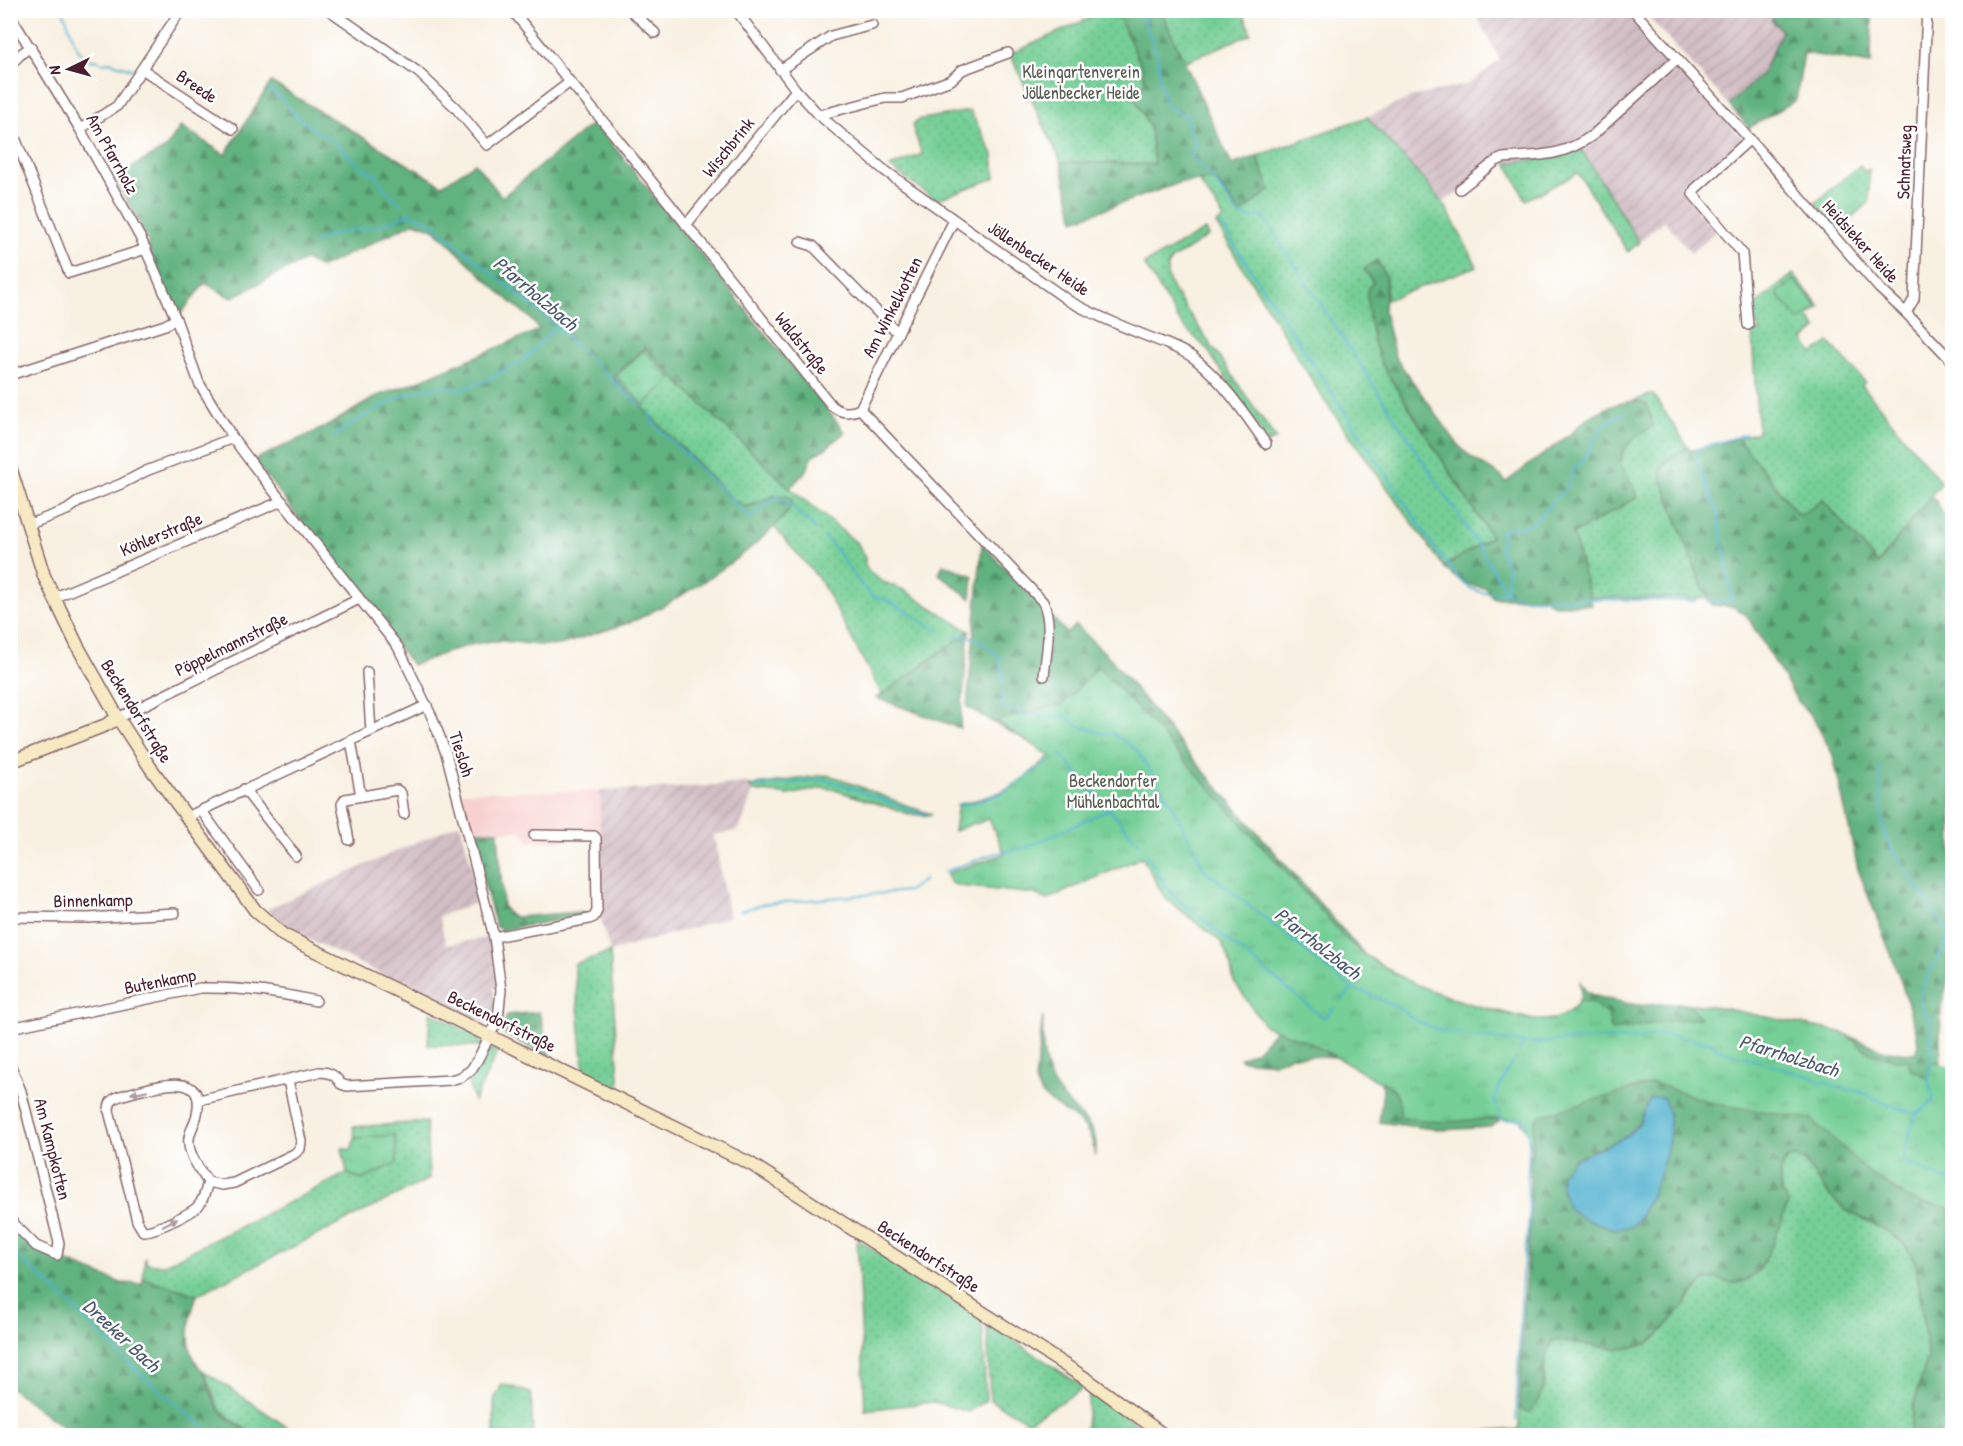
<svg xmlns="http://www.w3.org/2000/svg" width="1963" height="1446" font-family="'Patrick Hand',sans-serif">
  <defs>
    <pattern id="industrial-furrows" width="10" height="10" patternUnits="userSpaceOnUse" patternTransform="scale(1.5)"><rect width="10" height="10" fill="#d2bec5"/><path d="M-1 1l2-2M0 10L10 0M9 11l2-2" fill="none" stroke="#b6a3a9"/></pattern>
    <pattern id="grass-dots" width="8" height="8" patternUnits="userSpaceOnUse" patternTransform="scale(1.5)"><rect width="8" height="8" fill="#75cf96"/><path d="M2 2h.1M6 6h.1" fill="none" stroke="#67b181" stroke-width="1.8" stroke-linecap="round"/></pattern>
    <pattern id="forest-firs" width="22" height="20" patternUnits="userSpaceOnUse" patternTransform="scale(1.5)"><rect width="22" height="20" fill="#60b27f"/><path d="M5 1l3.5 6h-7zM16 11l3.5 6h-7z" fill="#519068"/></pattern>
    <pattern id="park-tufts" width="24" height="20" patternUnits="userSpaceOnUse" patternTransform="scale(1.5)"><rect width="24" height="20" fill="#75cf96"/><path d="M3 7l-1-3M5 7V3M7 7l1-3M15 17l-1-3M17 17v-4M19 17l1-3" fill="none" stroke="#67b181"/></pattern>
  </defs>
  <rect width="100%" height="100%" fill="#fff"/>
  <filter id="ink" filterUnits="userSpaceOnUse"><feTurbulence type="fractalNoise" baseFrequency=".0167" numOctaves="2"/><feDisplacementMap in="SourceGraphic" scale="12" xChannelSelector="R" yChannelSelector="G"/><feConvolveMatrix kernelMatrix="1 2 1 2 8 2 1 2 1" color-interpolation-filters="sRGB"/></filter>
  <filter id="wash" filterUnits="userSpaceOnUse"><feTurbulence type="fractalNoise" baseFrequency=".008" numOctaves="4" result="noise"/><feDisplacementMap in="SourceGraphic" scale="24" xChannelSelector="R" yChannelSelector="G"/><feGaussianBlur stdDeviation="1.35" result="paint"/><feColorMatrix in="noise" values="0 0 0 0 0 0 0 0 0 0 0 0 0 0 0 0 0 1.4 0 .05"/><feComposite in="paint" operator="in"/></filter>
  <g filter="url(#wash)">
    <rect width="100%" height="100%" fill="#f8f0e1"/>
    <!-- built -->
    <path fill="#f7d0cf" d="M600,791V838L529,842L523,831H470L461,792Z"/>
    <!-- industrial -->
    <g fill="url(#industrial-furrows)">
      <path d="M1474,11H1624L1744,140L1691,189V200L1717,230L1691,253L1664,220L1639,242L1581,150L1565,156L1507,163L1443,202L1367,117L1412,97L1468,84L1500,60Z"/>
      <path d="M1643,11H1781L1772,20L1782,30L1763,72L1729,105Z"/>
      <path d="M746,783L753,791L741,826L736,831L714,835L729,917L610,952L601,920L600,791L676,788Z"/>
      <path d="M460,823L481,901L439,916L446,945L490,937L498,988H493L496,1007L494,1017L487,1023L480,1022L286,928L276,921L267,909Z"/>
    </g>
    <!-- grass -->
    <g fill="url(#grass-dots)" stroke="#607760" stroke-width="1.5">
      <path d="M1105,11H1116L1143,69L1145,82L1132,93L1150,128L1154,164L1061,162L1010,54Z"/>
      <path d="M1161,11H1243L1251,34L1184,62Z"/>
      <path d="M970,111L993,154L995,178L936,200L890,167L922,154L912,125L921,119Z"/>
      <path d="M1367,117L1443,202L1477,266L1386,300V277L1376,261L1373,282L1382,365L1491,537L1444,567L1324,400L1216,224L1224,218L1198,180H1215L1240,213L1270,190L1257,156Z"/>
      <path d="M1581,149L1639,242L1628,252L1578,173L1526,200L1507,163L1565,156Z"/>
      <path d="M1860,165L1865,172L1869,169V203L1837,229L1815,203Z"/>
      <path d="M1205,230L1208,236L1171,260C1164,271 1168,279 1173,290L1276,439L1268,443L1207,349L1181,324L1144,264Z"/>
      <path d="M1793,274L1820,307L1808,317L1817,329L1804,340L1813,354L1829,342L1865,382L1862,385L1941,483L1878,564L1823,500L1799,516L1738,438L1758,432L1752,333L1760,330L1751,316V308Z"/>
      <path d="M644,346L684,388L790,488L858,544L865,558V565L868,570L881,581L904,590L969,631L882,695L820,580L774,527L788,512L759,502L746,507L733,500L612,377Z"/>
      <path d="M1653,394L1688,447L1666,460L1661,466V477L1703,589L1710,599L1590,597L1573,534L1638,497L1620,463L1623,451L1636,437L1641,402L1635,400Z"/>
      <path d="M826,775L835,777L916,809L931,814L930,816L909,814L832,789L822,788L789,795L753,791L749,786Z"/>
      <path d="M610,952L620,1092L584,1073L574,964Z"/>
      <path d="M430,1012L475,1035L480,1041V1046L428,1045Z"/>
      <path d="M495,1049H499L474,1101L467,1079L479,1067L490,1050Z"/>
      <path d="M426,1122L429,1179L197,1295L151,1280L143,1279L145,1257L147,1263L163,1265L347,1173L362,1180L395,1135L355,1138L353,1127Z"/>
      <path d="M1794,1157L1805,1162L1830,1196L1846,1210L1887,1231L1905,1245L1916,1263L1928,1357L1913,1406L1909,1435L1435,1436L1519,1429V1408L1530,1412C1534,1405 1540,1398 1542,1391C1549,1374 1540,1359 1553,1341L1649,1344L1658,1336L1703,1282L1714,1277L1728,1283L1758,1271L1769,1251L1788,1204C1779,1191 1776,1173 1786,1159Z"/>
      <path d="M857,1239L982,1319L986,1400L968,1412L934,1402L865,1410Z"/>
      <path d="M987,1322L1082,1386V1389L1028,1422L990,1400Z"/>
      <path d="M204,1371L299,1435H254L219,1410Z"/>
      <path d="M502,1384L531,1393L533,1435H494V1400Z"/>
      <path d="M1094,1394L1147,1431L1153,1435L1085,1436L1089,1395Z"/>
    </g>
    <!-- forest -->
    <g fill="url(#forest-firs)" stroke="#556855" stroke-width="1.5" fill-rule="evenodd">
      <path d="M1116,11H1161L1232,165L1257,156L1270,190L1240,214L1216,180L1182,182L1074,220L1061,162L1154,164L1150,128L1132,93L1145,82L1143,69Z"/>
      <path d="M1781,11H1872L1871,64L1804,53L1796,100L1749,128L1729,105L1763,72L1782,31L1771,20Z"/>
      <path d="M271,82L442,185L475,163L502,197L594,122L845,432L825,449L815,454L810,460L808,469L790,488L684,388L645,347L613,377L733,500L746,507L775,495H786L793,501C776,540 681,598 642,617C625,625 607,630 590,635C580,638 569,643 559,645C538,648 516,640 495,641C469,642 437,657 412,665L254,460L329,425L377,396L411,384L539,330L530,318L498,291L434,229L415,222L320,268L305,260L231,298L205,283L178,317L148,247V240L114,177L166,148L181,126L225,155Z"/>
      <path d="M1377,260L1386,277L1384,311L1395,357L1459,446L1472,458L1501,476L1506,482L1573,432C1586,415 1626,394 1647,404L1653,426C1639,435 1623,444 1620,462L1638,497L1573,534L1592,605H1553L1544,598H1493L1486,588C1466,585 1459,582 1444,567L1491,537L1382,365L1374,343L1369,318L1367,290L1373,282L1364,269Z"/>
      <path d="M1738,438L1799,516L1823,500L1878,564L1930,497L1936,501L1952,530V969L1948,979L1941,1010L1940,1042L1941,1058L1936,1074V1088L1472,1037L1164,802L1008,731L967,707L982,544L1067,633L1076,625L1111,659L1187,752L1365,955L1410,983L1466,1003L1537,1021L1561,1018L1575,1007L1581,996L1580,982L1586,991L1595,996L1626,1003L1637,1005L1678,1003L1707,1008L1839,1032L1885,1051L1915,1053L1918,1045L1916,1031L1900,978L1858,869L1833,755L1813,718L1797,700L1747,616L1735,607L1712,605L1703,589L1661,477C1659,460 1675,454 1688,447L1693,450Z"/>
      <path d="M943,564L973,576L971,599L939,574Z"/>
      <path d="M969,631L960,728L876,698L882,695Z"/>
      <path d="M470,831H498L503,906L508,914L516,917L579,912L588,915L502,930L496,927Z"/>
      <path d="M539,1012L551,1058L506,1035L502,1030L507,1015Z"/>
      <path d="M1043,1016C1042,1038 1042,1061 1052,1082C1061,1101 1090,1119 1095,1137C1097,1143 1096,1150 1095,1156C1094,1147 1092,1137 1086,1129C1072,1111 1041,1104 1035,1081Z"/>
      <path d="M1277,1028L1505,1109L1499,1121L1491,1127L1442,1130L1379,1122L1383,1090L1379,1075L1337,1057L1292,1056L1274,1063L1241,1060L1240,1058L1256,1051Z"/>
      <path d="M1592,1066L1952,1133V1435H1909L1913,1406L1928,1357L1916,1263L1905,1245L1887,1231L1846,1210L1830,1196L1805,1162L1794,1157L1786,1159C1779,1169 1779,1181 1781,1193L1786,1196L1788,1204C1779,1226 1766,1276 1741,1282C1731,1285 1723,1281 1714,1278L1703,1282L1658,1336C1629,1362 1586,1340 1553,1341C1537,1362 1552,1395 1530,1412L1519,1408L1523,1308L1530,1219V1156C1535,1145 1530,1130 1521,1122L1538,1105ZM1650,1099L1669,1138C1661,1169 1652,1200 1633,1226L1614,1229L1582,1218L1573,1160L1627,1136L1639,1124Z"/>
      <path d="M10,1224L33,1248L121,1283L142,1284L143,1279L150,1280L197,1295C190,1313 184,1344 196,1362C199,1368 204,1371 206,1377C210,1387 213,1403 220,1411C229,1421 243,1428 254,1435H73L11,1388Z"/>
    </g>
    <!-- park -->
    <g fill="url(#park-tufts)" stroke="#607760" stroke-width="1.5">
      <path d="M644,350L671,379L644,405L616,376Z"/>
      <path d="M1098,667L1146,718L1350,943C1394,981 1448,999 1504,1013C1520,1017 1538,1023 1554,1019C1565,1017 1573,1009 1580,1001L1593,1003L1608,1015L1611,1030C1641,1027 1670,1019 1700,1018L1690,1004L1712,1006L1840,1032L1845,1034L1870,1053L1897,1060H1908L1911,1070L1918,1072L1928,1079L1932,1062L1952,1067V1208L1918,1202L1903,1195L1872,1175L1811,1119L1716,1104L1654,1083L1539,1116L1534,1123L1532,1151L1527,1131L1521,1120L1500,1118L1444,1122L1400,1118C1401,1101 1397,1084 1378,1081L1311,1043L1265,1026L1234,982L1229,959L1221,942L1165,898L1142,857L1046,900L1035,894L959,886L951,883L946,874L1005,854L989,819L976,824L974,823L954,831L958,804C1002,796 1017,786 1050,756L996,721L1053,706L1062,705Z"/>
      <path d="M395,1135L397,1163L362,1180L347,1173L342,1148L351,1150L355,1138Z"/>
    </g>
    <!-- pitch -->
    <path fill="#75cf96" stroke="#607760" stroke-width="1.5" d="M1794,280L1817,306L1800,321L1777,294Z"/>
    <!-- water -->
    <path fill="#50b1cf" stroke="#4d687d" stroke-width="1.5" d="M1663,1097C1665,1103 1668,1109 1669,1115C1674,1148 1652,1200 1633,1226L1614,1229L1582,1218L1567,1207L1561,1186V1174L1573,1160L1627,1136L1639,1124L1650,1099Z"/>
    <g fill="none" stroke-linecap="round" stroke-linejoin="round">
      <!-- stream -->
      <g stroke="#50b1cf" stroke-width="2">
        <path d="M62,10C71,23 75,65 97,60L102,63L110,62L135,70"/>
        <path d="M1144,10V21L1158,57L1160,83L1167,107L1188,117L1187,128L1196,143L1190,155L1214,180L1238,214L1247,218L1263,216L1478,545L1507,593"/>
        <path d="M269,90L282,99L294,114L310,127L333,141L362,168L376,175L385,190L401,204"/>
        <path d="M407,210L411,214L430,222L556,326L640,406"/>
        <path d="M1222,226L1438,553L1459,579L1470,588L1480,592L1507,593L1523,598L1696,601"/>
        <path d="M315,242L331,235L377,226L409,214"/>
        <path d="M649,414L653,423L750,518L777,497L786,502L815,529"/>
        <path d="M334,436C362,416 424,376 460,390L487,380L524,360L555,327"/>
        <path d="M824,537C843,554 853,579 871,595C876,600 882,598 888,601C906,610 923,622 940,632"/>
        <path d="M1507,593L1508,568L1499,547L1503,538L1500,533C1508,525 1523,530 1532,523C1545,514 1553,497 1567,489L1574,468L1582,462L1601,428L1612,419L1626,412"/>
        <path d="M1707,602L1733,600L1717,511L1697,462V449L1746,434"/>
        <path d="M954,637C974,632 985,644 1000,657L1003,685"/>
        <path d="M1003,693L1001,705L1023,715L1065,717L1080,726L1101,733H1111L1122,739L1137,751L1153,775L1170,802L1205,870L1354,990L1367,993L1402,1010L1417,1021L1443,1032L1527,1043L1616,1038C1629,1042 1637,1039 1649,1036C1670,1031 1691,1042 1710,1042L1716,1048L1725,1051L1811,1077L1820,1082H1826L1837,1087L1864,1093L1884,1103L1917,1114"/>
        <path d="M1060,754L1139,843"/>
        <path d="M1880,767L1882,818L1884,833L1893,851L1950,935L1923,986L1920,998L1922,1011L1930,1019L1932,1061L1928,1080L1934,1100L1917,1114L1912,1125L1903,1161C1921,1167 1936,1177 1952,1182"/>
        <path d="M755,787L820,780L832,781L913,811L926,814"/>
        <path d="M957,805L975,802L1000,794L1052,760"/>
        <path d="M1145,852L1166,887L1175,897L1322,1017H1326L1334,1008"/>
        <path d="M944,872L993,854L1025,848L1110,809"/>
        <path d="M740,911L765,904L908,891L924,880"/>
        <path d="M1341,1000L1352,990"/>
        <path d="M1519,1051L1524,1043"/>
        <path d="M1514,1060L1506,1073L1494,1099L1501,1119L1506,1120L1523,1119L1527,1122L1529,1146L1527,1181L1529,1217L1522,1279L1516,1420"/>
        <path d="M10,1252C48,1279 79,1314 111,1346C144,1378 180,1409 217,1436"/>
        <path d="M1463,1436L1497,1434L1511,1436"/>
        <path d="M1522,1436L1523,1434"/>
      </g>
    </g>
  </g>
  <g filter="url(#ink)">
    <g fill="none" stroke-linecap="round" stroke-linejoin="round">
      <defs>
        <g id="street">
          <path d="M329,10L418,72L455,107L487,145L570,82"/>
          <path d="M512,10L570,82L612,132L832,406C841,413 849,414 860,409"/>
          <path d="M630,10L655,33"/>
          <path d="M736,10L796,90L819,115L884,170L1069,301C1094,315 1121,326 1149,337C1164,343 1182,349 1195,359C1224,382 1245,414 1266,444"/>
          <path d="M1633,10L1745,134L1879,288L1906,313L1952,361"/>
          <path d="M10,15L80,129L141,239L176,319L199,383L233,438L253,465L398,647L432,717L446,753L494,937L501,990L498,1019L478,1059L471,1070L461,1077L450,1080L347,1086L341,1084C335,1075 330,1072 319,1072L199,1100"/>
          <path d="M10,65L22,53L31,47"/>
          <path d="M142,69L233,129"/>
          <path d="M780,70L831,36L872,25"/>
          <path d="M819,115L885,98H902L951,80L962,70L1008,53"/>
          <path d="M10,125L69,273L146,249"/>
          <path d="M80,129L117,106L181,10"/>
          <path d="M1460,189L1496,161L1503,158C1540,155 1562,157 1593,135L1677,59"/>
          <path d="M686,225L796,90"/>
          <path d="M800,242L813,246L898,333"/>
          <path d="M1906,313L1914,299L1927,10"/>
          <path d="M1748,325L1742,253L1693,194L1695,189L1750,139"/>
          <path d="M10,375L165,325L176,319"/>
          <path d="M860,409L1043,602C1053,623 1046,654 1044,676"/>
          <path d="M860,409L954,220"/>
          <path d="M27,525L67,510L81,500L121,484L146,471L233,438"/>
          <path d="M53,598L282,501"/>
          <path d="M367,672L371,731"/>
          <path d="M118,718L359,599"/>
          <path d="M351,741L361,796"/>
          <path d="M244,789L296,856"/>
          <path d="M201,810L259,890"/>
          <path d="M187,817L427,705"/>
          <path d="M349,840L342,804L345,799L397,790L401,793L404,814"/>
          <path d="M10,917L88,918L175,913"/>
          <path d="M494,937L589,919L594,917L597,911L596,838L594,836L534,835"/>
          <path d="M10,1028L200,988C240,987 277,992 316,1001"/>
          <path d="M10,1064L21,1091L59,1243L57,1255L36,1246L10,1220"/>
          <path d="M208,1182C206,1189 204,1199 199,1205C193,1213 153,1232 143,1231L137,1221L109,1111C109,1102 112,1099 120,1096C145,1090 208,1065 197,1114C195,1125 187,1134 189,1145C190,1157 201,1172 208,1182L222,1185L234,1183L294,1154L300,1149L301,1141L288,1080"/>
        </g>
        <g id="secondary">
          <path d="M10,467L44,576L78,647L118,718L150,767L255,910L283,935L751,1164L1088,1380L1165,1436"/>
          <path d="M10,762L106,725L118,718"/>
        </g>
      </defs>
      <!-- street casing -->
      <use href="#street" stroke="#87686b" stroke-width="12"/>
      <!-- secondary casing -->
      <use href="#secondary" stroke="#87686b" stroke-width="15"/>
      <!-- street -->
      <use href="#street" stroke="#fff" stroke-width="9"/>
      <!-- secondary -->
      <use href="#secondary" stroke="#f6e9c3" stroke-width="12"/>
    </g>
    <!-- one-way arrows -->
    <defs><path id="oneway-solid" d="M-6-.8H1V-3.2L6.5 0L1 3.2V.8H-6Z" transform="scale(1.5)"/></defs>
    <g fill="#ae9aa0">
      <use href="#oneway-solid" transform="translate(139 1092) rotate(168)"/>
      <use href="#oneway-solid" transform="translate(170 1222) rotate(-28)"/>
    </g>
  </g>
  <g text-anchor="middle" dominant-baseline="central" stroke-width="5" stroke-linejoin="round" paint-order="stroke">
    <!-- park labels -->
    <g font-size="18" fill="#595d50" stroke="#fff">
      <text x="1081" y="71">Kleingartenverein<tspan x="1081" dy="21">Jöllenbecker Heide</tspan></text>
      <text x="1113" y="780">Beckendorfer<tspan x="1113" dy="21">Mühlenbachtal</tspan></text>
    </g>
    <!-- street labels -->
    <g font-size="18" fill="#4a1f2b" stroke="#fff">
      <text transform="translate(197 86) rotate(34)">Breede</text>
      <text transform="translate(728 147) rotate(-51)">Wischbrink</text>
      <text transform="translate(113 154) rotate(61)">Am Pfarrholz</text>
      <text transform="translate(1904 162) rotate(-88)">Schnatsweg</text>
      <text transform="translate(1861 241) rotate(48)">Heidsieker Heide</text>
      <text transform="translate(1039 258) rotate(34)">Jöllenbecker Heide</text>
      <text transform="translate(892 307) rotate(-63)">Am Winkelkotten</text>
      <text transform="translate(802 343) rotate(51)">Waldstraße</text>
      <text transform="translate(161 534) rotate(-23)">Köhlerstraße</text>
      <text transform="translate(231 644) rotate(-26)">Pöppelmannstraße</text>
      <text transform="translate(137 711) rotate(58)">Beckendorfstraße</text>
      <text transform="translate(462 754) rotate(72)">Tiesloh</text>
      <text transform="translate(93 900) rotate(-1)">Binnenkamp</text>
      <text transform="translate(160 981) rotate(-11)">Butenkamp</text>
      <text transform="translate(502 1021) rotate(26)">Beckendorfstraße</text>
      <text transform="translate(53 1149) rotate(76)">Am Kampkotten</text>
      <text transform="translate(929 1256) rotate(33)">Beckendorfstraße</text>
    </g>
    <!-- water labels -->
    <g font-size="20" font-style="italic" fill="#4c596d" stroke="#fff">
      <text transform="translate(536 293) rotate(40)">Pfarrholzbach</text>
      <text transform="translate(1318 943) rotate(38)">Pfarrholzbach</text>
      <text transform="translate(1789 1055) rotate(17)">Pfarrholzbach</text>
      <text transform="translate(122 1335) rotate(43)">Dreeker Bach</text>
    </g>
  </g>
  <!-- margin -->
  <rect width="1963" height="1446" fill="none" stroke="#fff" stroke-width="36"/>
  <!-- north arrow -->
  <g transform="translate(69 69) rotate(265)" stroke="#ffffff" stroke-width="4.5" paint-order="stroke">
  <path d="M0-4.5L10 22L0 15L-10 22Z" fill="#4a1f2b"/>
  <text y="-9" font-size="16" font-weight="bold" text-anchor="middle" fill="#4a1f2b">N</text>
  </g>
</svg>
